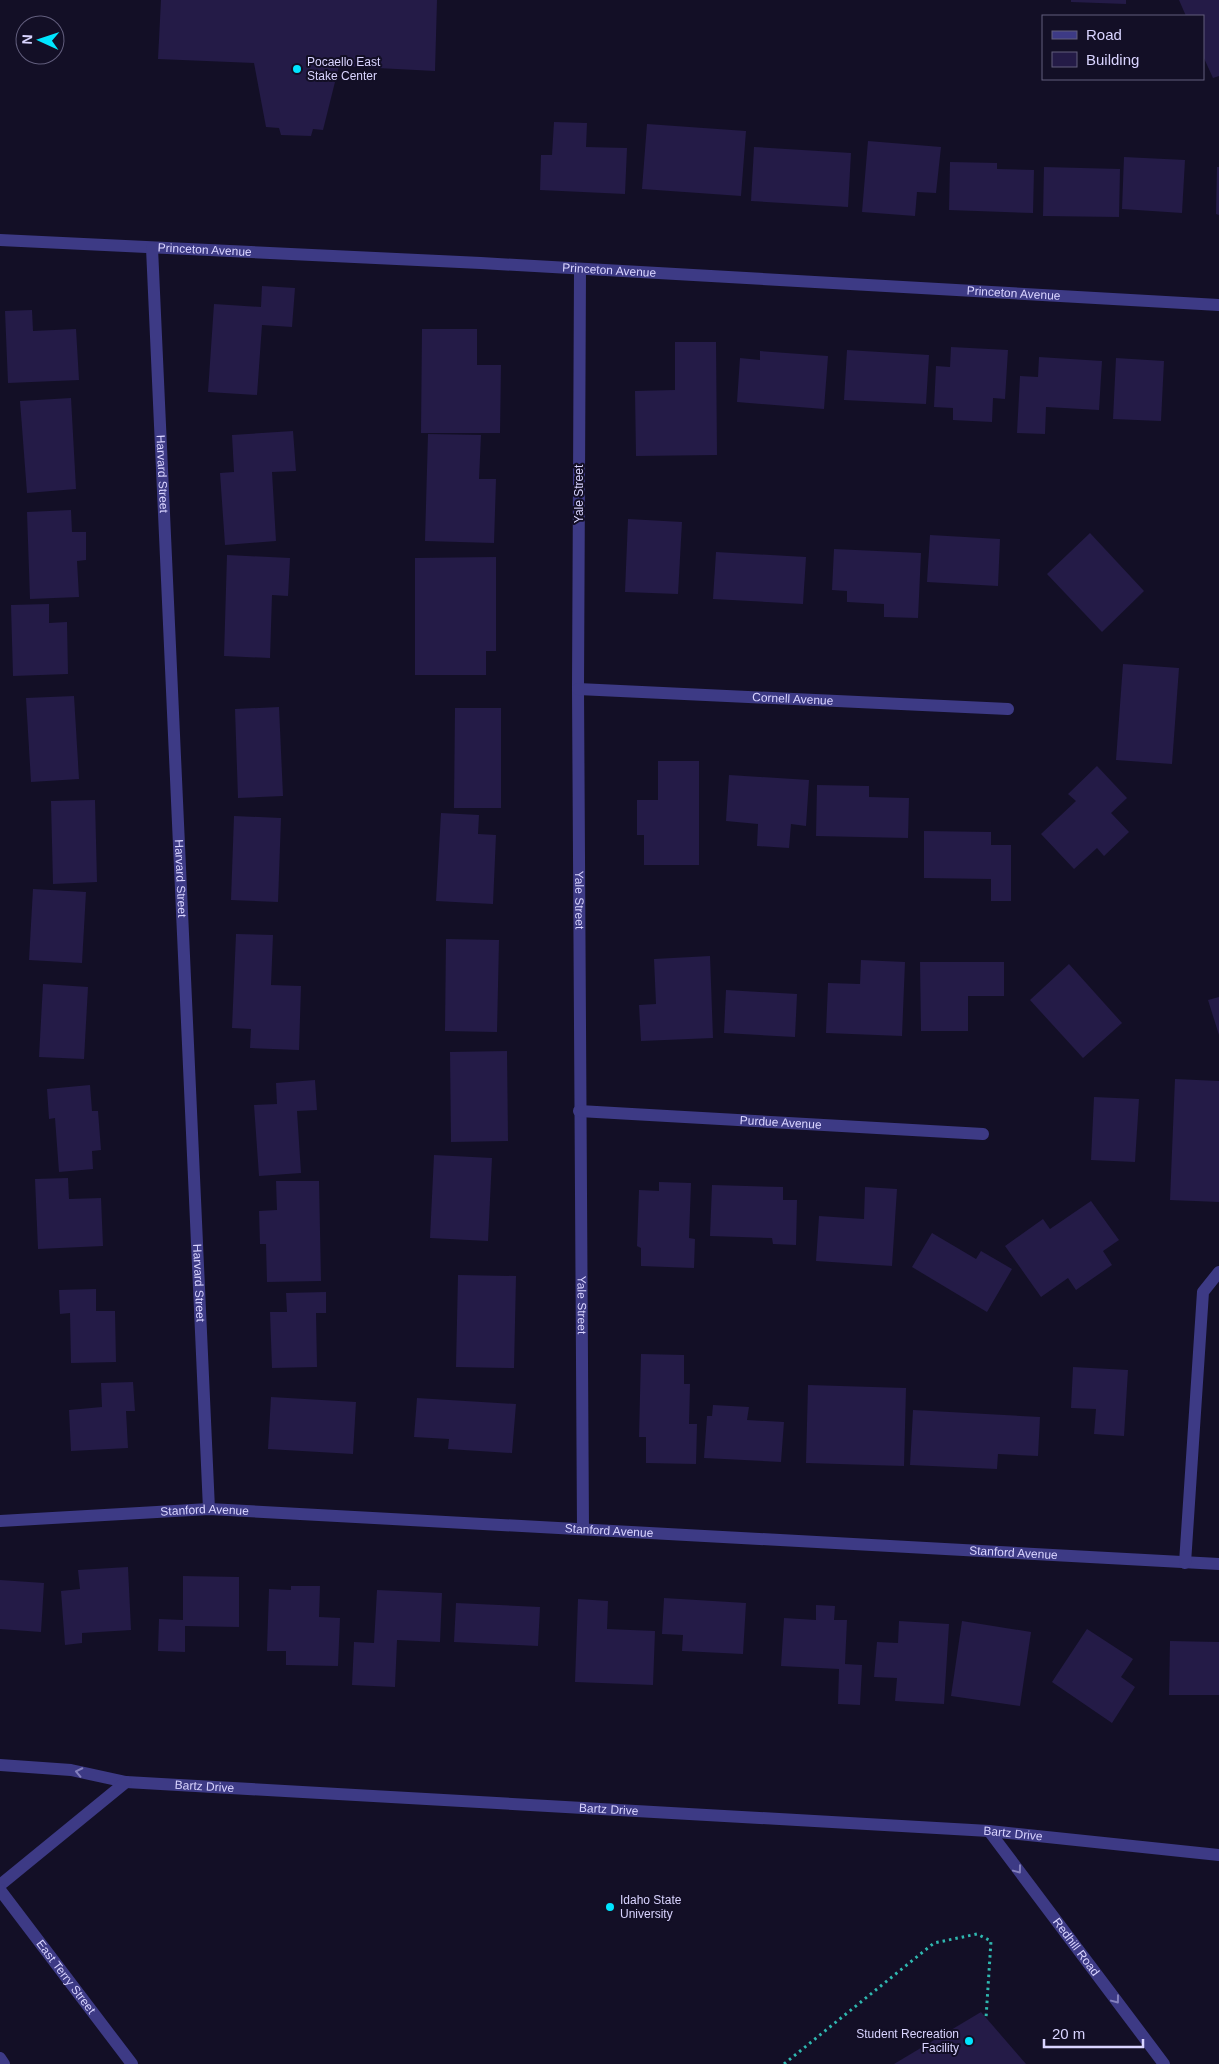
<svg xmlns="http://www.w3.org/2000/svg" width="1219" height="2064" font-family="Arial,sans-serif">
  <rect width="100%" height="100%" fill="#130f26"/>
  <!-- building -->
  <g fill="#241b47">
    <path d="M161,0H437L435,71L339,66L323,130L313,129L311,136L281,135L279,128L266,127L254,63L158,59Z"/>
    <path d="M1071,0H1126V4L1071,2Z"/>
    <path d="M1179,0H1219V76L1213,78L1203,56V16H1186Z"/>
    <path d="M554,122L587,123L586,147L627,148L625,194L540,190L541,155H552Z"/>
    <path d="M647,124L746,131L741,196L642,189Z"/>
    <path d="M868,141L941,147L936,193L917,192L915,216L862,212Z"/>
    <path d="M754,147L851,153L848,207L751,201Z"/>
    <path d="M1124,157L1185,160L1182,213L1122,209Z"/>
    <path d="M950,162L997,163V169L1034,170L1033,213L949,210Z"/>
    <path d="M1044,167L1120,169L1119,217L1043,216Z"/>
    <path d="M1217,167H1219V215L1216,214Z"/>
    <path d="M262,286L295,288L292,327L262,325L257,395L208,392L214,304L261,307Z"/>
    <path d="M32,310L33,331L76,329L79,380L8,383L5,311Z"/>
    <path d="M422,329H477V365H501L500,433H421Z"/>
    <path d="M675,342H716L717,455L636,456L635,391L675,390Z"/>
    <path d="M951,347L1008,350L1005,399L993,398L992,422L953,420V408L934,407L936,366L950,367Z"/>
    <path d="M847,350L929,355L926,404L844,400Z"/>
    <path d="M760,351L828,356L824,409L737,402L740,358L760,360Z"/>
    <path d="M1039,357L1102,361L1099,410L1046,407L1045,434L1017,433L1020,376L1038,377Z"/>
    <path d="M1116,358L1164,361L1161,421L1113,419Z"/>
    <path d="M71,398L76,489L27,493L20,401Z"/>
    <path d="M293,431L296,471L272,472L276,541L225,545L220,473L234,472L232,435Z"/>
    <path d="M428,434L481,435L479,479H496L494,543L425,541Z"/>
    <path d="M71,510L72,532H86V560L77,561L79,597L30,599L27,512Z"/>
    <path d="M628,519L682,522L678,594L625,592Z"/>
    <path d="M1090,533L1144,591L1102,632L1047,574Z"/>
    <path d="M930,535L1000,539L998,586L927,582Z"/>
    <path d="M834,549L921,553L918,618L884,617V604L847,602V591L832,590Z"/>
    <path d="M716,552L806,557L803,604L713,599Z"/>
    <path d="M227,555L290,558L288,596L272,595L270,658L224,656Z"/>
    <path d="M496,557V651H486V675H415V558Z"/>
    <path d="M49,604V623L67,622L68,674L13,676L11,605Z"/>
    <path d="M1123,664L1179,668L1172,764L1116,760Z"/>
    <path d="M74,696L79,779L31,782L26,698Z"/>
    <path d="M279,707L283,796L238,798L235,709Z"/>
    <path d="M455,708H501V808H454Z"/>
    <path d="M658,761H699V865H644V835H637V800H658Z"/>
    <path d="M1097,766L1127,798L1111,813L1129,832L1104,856L1097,848L1074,869L1041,834L1076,801L1068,794Z"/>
    <path d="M729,775L809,780L806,826L791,824L789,848L757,846L758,824L726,821Z"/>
    <path d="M817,785L869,786V797L909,798L908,838L816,836Z"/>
    <path d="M95,800L97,882L53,884L51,801Z"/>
    <path d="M441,813L479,815L478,834L496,835L493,904L436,901Z"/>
    <path d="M234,816L281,818L278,902L231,900Z"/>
    <path d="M924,831L991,832V845H1011V901H991V879L924,878Z"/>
    <path d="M33,889L86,892L82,963L29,960Z"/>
    <path d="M236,934L273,935L271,985L301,986L299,1050L250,1048L251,1029L232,1028Z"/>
    <path d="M446,939L499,940L497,1032L445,1031Z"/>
    <path d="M710,956L713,1038L641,1041L639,1005L656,1004L654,959Z"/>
    <path d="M861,960L905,962L902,1036L826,1033L828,983L860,984Z"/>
    <path d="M920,962H1004V996H968V1031H921Z"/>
    <path d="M1069,964L1122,1023L1083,1058L1030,1000Z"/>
    <path d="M43,984L88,987L84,1059L39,1057Z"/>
    <path d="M726,990L797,994L795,1037L724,1033Z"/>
    <path d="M1219,997V1035L1208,1000Z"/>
    <path d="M507,1051L508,1141L451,1142L450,1052Z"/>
    <path d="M1175,1079L1219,1081V1202L1170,1200Z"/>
    <path d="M315,1080L317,1110L297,1111L301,1173L259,1176L254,1105L277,1104L276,1083Z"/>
    <path d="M90,1085L92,1111H98L101,1150L92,1151L93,1169L59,1172L55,1118L49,1119L47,1089Z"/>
    <path d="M1094,1097L1139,1099L1135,1162L1091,1160Z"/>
    <path d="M434,1155L492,1158L488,1241L430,1238Z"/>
    <path d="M68,1178L69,1199L101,1198L103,1246L38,1249L35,1179Z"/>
    <path d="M276,1181H319L321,1281L267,1282L266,1244H260L259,1211L277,1210Z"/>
    <path d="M659,1182L691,1183L689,1238L695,1239L694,1268L641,1266V1248L637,1246L639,1190L659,1191Z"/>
    <path d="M712,1185L783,1187V1200H797L796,1245L773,1244L772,1238L710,1236Z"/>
    <path d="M865,1187L897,1189L892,1266L816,1261L819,1216L864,1219Z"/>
    <path d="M1091,1201L1119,1240L1103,1251L1112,1265L1076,1290L1068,1278L1041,1297L1005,1246L1043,1219L1050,1229Z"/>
    <path d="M932,1233L976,1259L981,1251L1012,1269L987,1312L912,1267Z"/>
    <path d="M458,1275L516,1276L514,1368L456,1367Z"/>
    <path d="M96,1289V1311H115L116,1362L71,1363L70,1313L60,1314L59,1290Z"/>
    <path d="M326,1292V1313H316L317,1367L272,1368L270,1312H287L286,1293Z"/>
    <path d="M641,1354L684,1355V1384H690L689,1424H697L696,1464L646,1463V1437H639Z"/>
    <path d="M1073,1367L1128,1370L1124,1436L1094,1434L1096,1409L1071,1408Z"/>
    <path d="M133,1382L135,1411H126L128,1448L71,1451L69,1410L102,1407L101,1383Z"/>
    <path d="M808,1385L906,1388L904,1466L806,1463Z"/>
    <path d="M271,1397L356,1402L353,1454L268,1449Z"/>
    <path d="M417,1398L516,1404L512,1453L448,1449L449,1439L414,1437Z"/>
    <path d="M713,1405L749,1407L747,1420L784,1422L781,1462L704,1458L707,1416H712Z"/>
    <path d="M913,1410L1040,1417L1038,1456L998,1454L997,1469L910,1465Z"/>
    <path d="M128,1567L131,1630L82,1633V1643L65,1645L61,1591L80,1589L78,1570Z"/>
    <path d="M183,1576L239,1577V1627L185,1626V1652L158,1651L159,1619L183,1620Z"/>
    <path d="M0,1580L44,1583L41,1632L0,1629Z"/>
    <path d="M291,1586H320L319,1617L340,1618L338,1666L286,1665V1651H267L269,1589L291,1590Z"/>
    <path d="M377,1590L442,1593L440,1642L397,1640L395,1687L352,1685L354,1642L374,1643Z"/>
    <path d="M664,1598L746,1603L743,1654L682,1651L683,1635L662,1634Z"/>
    <path d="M578,1599L608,1601L607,1629L655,1631L653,1685L575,1682Z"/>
    <path d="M456,1603L540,1607L538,1646L454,1642Z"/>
    <path d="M816,1605L835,1606L834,1620H847L845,1664L862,1665L860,1705L838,1704L839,1669L781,1666L784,1618L816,1620Z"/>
    <path d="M899,1621L949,1624L944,1704L895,1701L897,1678L874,1677L877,1642L898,1643Z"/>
    <path d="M962,1621L1031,1632L1020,1706L951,1696Z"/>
    <path d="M1087,1629L1133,1659L1121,1677L1135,1687L1112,1723L1052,1682Z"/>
    <path d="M1170,1641L1219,1642V1695H1169Z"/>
    <path d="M981,2012L1026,2064H894Z"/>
  </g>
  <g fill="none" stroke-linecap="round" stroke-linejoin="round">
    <!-- path -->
    <path stroke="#2fb8b0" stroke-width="3" stroke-dasharray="2.5 4" stroke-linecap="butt" d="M784,2064L934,1943L977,1934L991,1941L986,2018"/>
    <!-- service -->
    <path stroke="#3d3a85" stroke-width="12" d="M0,2058L4,2064"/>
    <!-- minor -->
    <g stroke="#3d3a85" stroke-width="12">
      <path id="s1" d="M0,240L481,263L1219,305"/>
      <path id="s2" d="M152,248L209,1509"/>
      <path id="s3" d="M580,270L578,689L583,1529"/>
      <path id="s4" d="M578,689L1008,709"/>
      <path id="s5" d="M579,1111L983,1134"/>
      <path id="s6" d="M0,1521L209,1509L1219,1564"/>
      <path d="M1185,1563L1203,1292L1219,1272"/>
      <path id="s7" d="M0,1765L71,1770L126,1782L989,1831L1219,1855"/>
      <path id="s8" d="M989,1831L1164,2064"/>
      <path d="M0,1885L126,1782"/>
    </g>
    <!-- tertiary -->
    <path stroke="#3d3a85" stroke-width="12" id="s9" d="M0,1890L132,2064"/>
  </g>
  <!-- one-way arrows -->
  <defs><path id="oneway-chevron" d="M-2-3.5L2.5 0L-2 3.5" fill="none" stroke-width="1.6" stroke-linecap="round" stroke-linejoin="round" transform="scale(1.25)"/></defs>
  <g stroke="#837fbc">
    <use href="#oneway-chevron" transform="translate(79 1772) rotate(-168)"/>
    <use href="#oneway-chevron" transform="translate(1018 1870) rotate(53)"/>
    <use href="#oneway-chevron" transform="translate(1116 2000) rotate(53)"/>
  </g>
  <!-- markers -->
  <g fill="#00e5ff" stroke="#130f26" stroke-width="2">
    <circle cx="297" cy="69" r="5"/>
    <circle cx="610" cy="1907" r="5"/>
    <circle cx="969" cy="2041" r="5"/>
  </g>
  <g text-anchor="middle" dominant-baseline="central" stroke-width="4" stroke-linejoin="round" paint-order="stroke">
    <!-- poi labels -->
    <g font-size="12" fill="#d9d4ff" stroke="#130f26" text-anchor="start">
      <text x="307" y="62">Pocaello East<tspan x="307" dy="14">Stake Center</tspan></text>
      <text x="620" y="1900">Idaho State<tspan x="620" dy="14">University</tspan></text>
      <text x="959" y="2034" text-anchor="end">Student Recreation<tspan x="959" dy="14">Facility</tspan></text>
    </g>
    <!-- street labels -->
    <g font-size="12" fill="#d9d4ff" stroke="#130f26">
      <text stroke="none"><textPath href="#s1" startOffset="205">Princeton Avenue</textPath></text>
      <text stroke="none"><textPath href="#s1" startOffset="610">Princeton Avenue</textPath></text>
      <text stroke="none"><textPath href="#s1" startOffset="1015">Princeton Avenue</textPath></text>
      <text stroke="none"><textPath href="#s2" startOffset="226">Harvard Street</textPath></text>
      <text transform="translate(579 494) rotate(-90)">Yale Street</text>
      <text stroke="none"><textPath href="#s4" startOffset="215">Cornell Avenue</textPath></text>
      <text stroke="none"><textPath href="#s2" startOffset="631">Harvard Street</textPath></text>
      <text stroke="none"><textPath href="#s3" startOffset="630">Yale Street</textPath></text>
      <text stroke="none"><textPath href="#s5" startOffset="202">Purdue Avenue</textPath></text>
      <text stroke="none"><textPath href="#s2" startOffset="1036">Harvard Street</textPath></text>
      <text stroke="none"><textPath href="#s3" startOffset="1035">Yale Street</textPath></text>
      <text stroke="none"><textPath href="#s6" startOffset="205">Stanford Avenue</textPath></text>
      <text stroke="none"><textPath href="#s6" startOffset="610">Stanford Avenue</textPath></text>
      <text stroke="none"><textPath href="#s6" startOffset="1015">Stanford Avenue</textPath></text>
      <text stroke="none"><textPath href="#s7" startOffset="206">Bartz Drive</textPath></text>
      <text stroke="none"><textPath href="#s7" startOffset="611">Bartz Drive</textPath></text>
      <text stroke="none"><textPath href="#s7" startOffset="1016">Bartz Drive</textPath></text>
      <text stroke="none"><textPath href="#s8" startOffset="145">Redhill Road</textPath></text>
      <text stroke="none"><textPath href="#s9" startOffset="109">East Terry Street</textPath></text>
    </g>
  </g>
  <!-- legend -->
  <rect x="1042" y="15" width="162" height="65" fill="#130f26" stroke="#625e7d"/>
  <rect x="1052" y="31" width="25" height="8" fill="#3d3a85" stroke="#625e7d"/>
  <text x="1086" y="40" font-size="15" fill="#d9d4ff">Road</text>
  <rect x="1052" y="52" width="25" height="15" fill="#241b47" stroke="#625e7d"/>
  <text x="1086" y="65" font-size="15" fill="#d9d4ff">Building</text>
  <!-- north arrow -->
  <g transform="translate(40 40) rotate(273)"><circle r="24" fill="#130f26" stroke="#625e7d"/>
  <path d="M0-4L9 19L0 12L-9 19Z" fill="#00e5ff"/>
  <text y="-8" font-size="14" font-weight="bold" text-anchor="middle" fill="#d9d4ff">N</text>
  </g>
  <!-- scale -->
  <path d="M1044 2039v8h99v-8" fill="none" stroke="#d9d4ff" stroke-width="2.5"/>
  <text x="1052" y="2039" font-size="15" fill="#d9d4ff" stroke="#130f26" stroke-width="4" paint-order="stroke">20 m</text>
</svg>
